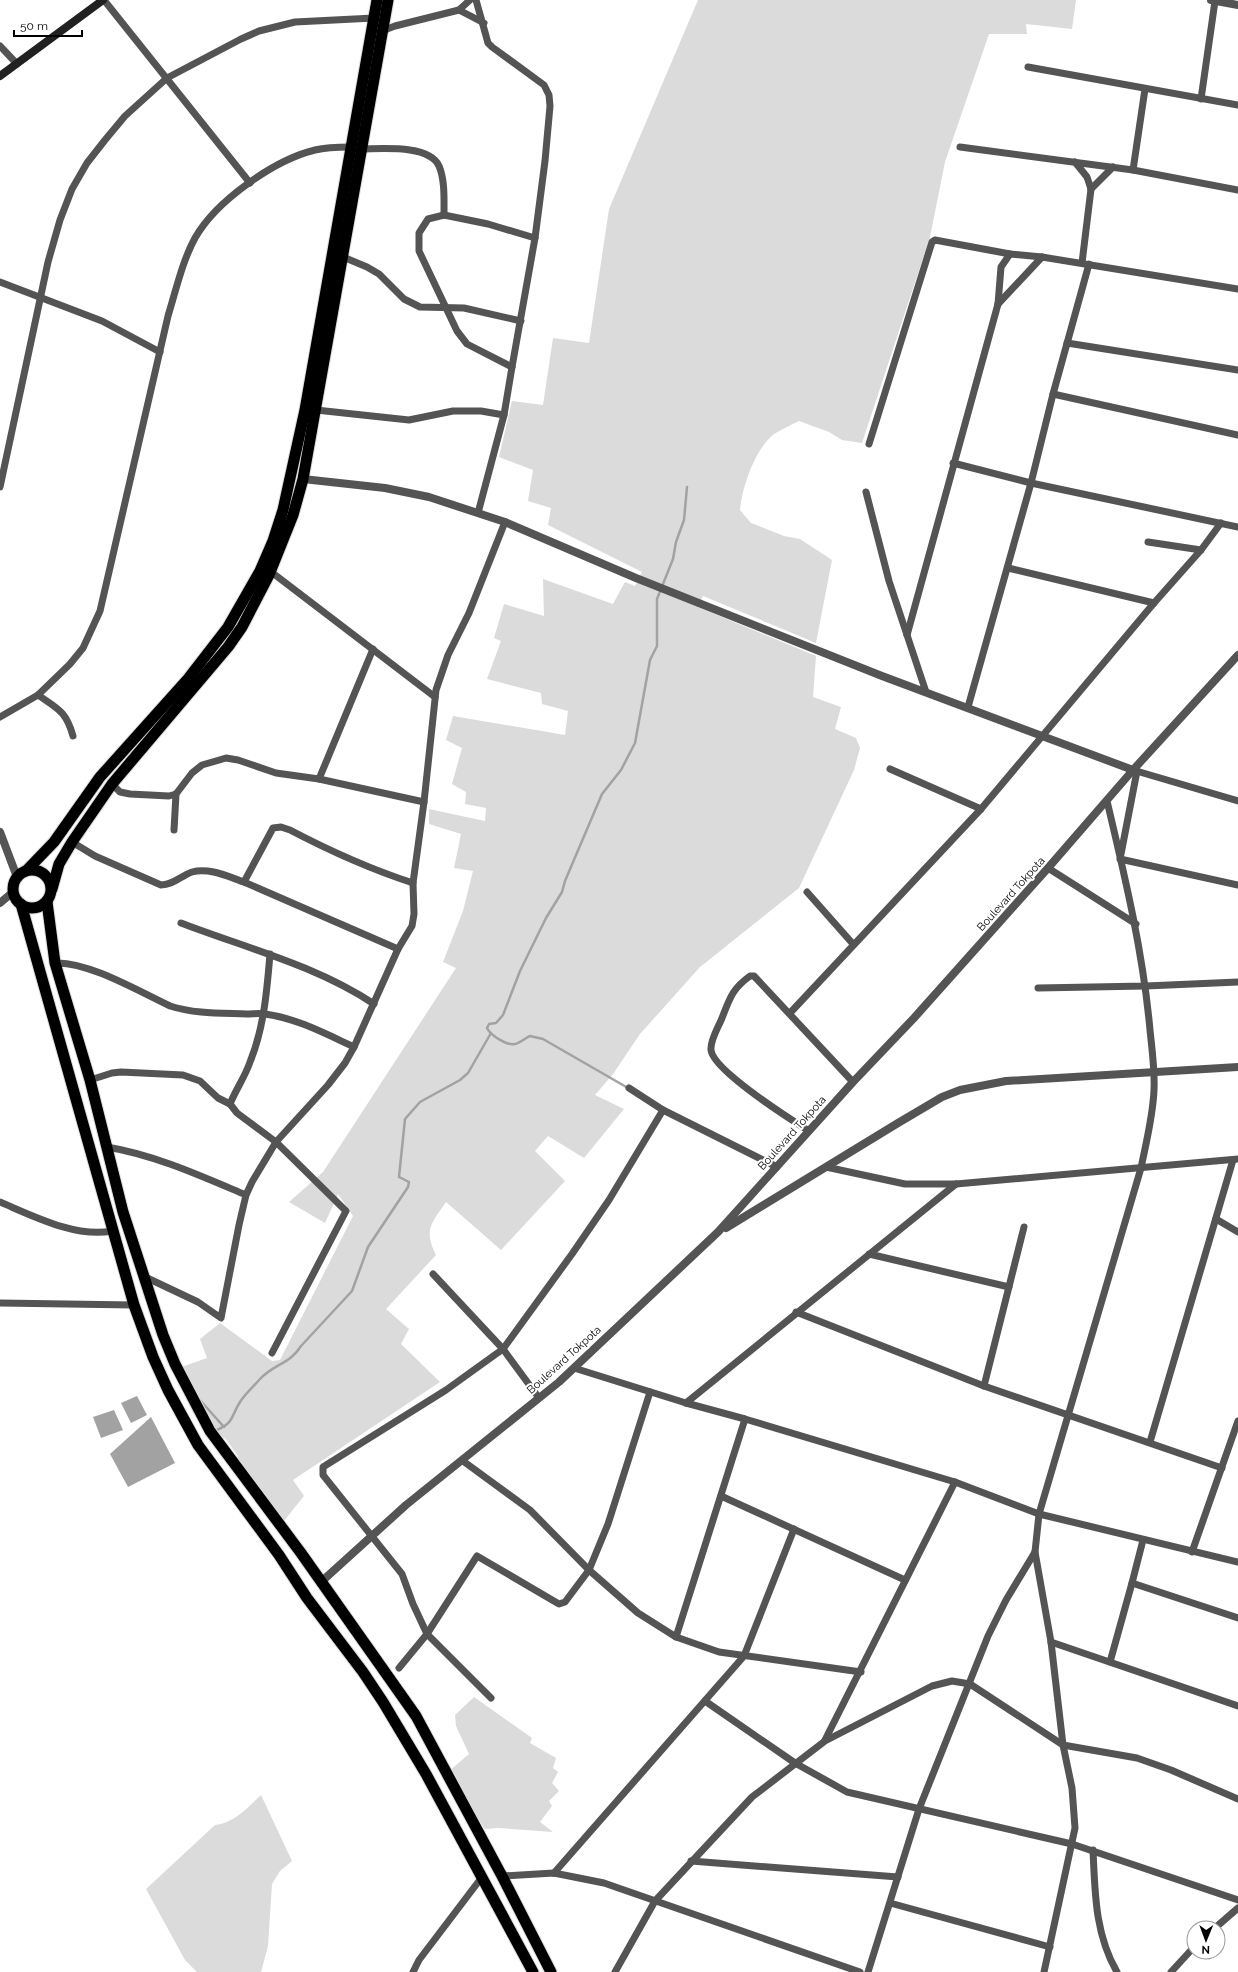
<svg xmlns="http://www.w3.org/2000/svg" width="1238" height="1972" font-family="Raleway,sans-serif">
  <rect width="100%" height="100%" fill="#fff"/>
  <!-- green -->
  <g fill="#dbdbdb">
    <path d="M698,0H1076L1072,29L1026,24L1027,34H989L945,162L930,237L862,443L842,440L829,432L799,421C791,425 782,429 774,434C755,449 742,487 740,510L751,523L784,536L800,539L832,560L816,643L703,596L698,607L816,656L813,697L841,707L835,729L856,738L860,748L854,770L799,888L700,967L640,1034L613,1074L595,1095L624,1109L584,1158L548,1136L535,1151L565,1181L501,1250L446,1202C432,1223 423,1229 436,1255L386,1309L409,1329L401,1344L440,1382L293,1480L304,1496L279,1527L233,1470L238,1456L225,1438L214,1442L193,1413L173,1370L207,1358L200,1339L220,1323L272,1361L280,1360L353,1216L338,1194L325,1223L289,1202L323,1172L456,968L443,962L463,911L473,871L454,868L461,834L429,824V809L485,821L486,808L465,804L466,792L452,784L462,748L446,740L453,716L565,735L568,711L542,704L541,693L487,679L501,641L494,638L504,604L544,616L543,579L613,604L625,582L635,586L642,572L548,525L551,508L528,501L533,470L499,457L512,401L543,405L553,338L589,343L609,209Z"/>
    <path d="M474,1697L532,1738L530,1743L556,1758L553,1768L558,1772L552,1783L559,1791L549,1801L552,1806L540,1822L553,1832L498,1828L485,1829L448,1772L469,1754L456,1726L455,1715Z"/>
    <path d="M261,1795L292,1861L280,1871L272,1884L268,1946L261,1972H197L185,1960L146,1889L215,1825C234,1823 248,1807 261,1795Z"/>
  </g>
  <!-- water -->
  <g fill="#a2a2a2">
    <path d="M137,1396L147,1415L131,1423L121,1403Z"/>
    <path d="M114,1410L123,1430L101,1438L93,1417Z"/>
    <path d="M151,1417L175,1463L128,1487L110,1454Z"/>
  </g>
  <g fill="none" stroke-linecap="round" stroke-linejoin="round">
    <!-- stream -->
    <g stroke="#a2a2a2" stroke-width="2.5">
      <path d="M628,1088L543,1039L530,1036C525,1038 520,1043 515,1044C507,1046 490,1035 487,1028L489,1024L496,1023L503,1015L520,971L546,918L562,892L565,881L602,794L621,770L635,743L650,660L657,646V599L673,559L676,542L684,520L687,487"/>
      <path d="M199,1399L224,1427"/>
      <path d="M217,1430C234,1423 231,1416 240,1402C245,1394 254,1386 260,1379C274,1364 290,1364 301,1346L352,1291L368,1247L408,1187L409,1182L399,1177L405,1119L420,1102L460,1080L468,1073L491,1033"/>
    </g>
    <defs>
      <g id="trunk">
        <circle cx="32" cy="889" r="19"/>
        <path d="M26,871L54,842L100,777L187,680L228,627L260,571L273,541L283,510L305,410L377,0"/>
        <path d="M52,889L59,864L72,842L112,784L228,647L242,627L269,575L293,515L303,479L388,0"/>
        <path d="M47,902L55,963L90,1080L123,1212L163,1335L175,1364L210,1431L301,1553L416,1716L502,1876L551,1972"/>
        <path d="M21,904L134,1305L153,1357L168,1390L198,1445L279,1555L307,1598L363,1672L383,1702L426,1774L533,1972"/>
      </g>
    </defs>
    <!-- trunk casing -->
    <use href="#trunk" stroke="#dbdbdb" stroke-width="13"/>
    <!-- minor -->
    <g stroke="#545454" stroke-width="7">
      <path d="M104,0L250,183"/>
      <path d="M476,0L488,43L492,47L544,85L549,95L550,106L545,161L535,238L512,367L504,415L478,513"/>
      <path d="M459,10L484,23"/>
      <path d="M382,31L395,26L459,10L470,0"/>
      <path d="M0,46L17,64"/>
      <path d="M1028,67L1238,105"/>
      <path d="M1201,99L1215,1"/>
      <path d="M960,147L1133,170L1238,190"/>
      <path d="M361,149C380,149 429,144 439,166C445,180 444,199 444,215"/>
      <path d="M1075,162L1087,177L1091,189L1082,263"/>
      <path d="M1133,170L1145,89"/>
      <path d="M1091,189L1113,167"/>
      <path d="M343,257L367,267L379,274L404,299L420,307L464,308L521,321"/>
      <path d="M0,282L102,321L160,352"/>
      <path d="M998,304L1042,257"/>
      <path d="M1067,343L1238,370"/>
      <path d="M512,367L467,344L457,331L419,251V233L428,219L444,215L488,224L535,238"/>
      <path d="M1053,394L1238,435"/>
      <path d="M316,410L409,420L453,411H481L504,415"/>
      <path d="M869,444L932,242L935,240L1010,254L1042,257L1238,289"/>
      <path d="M953,463L1031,483L1238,527"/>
      <path d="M0,487L48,262L60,220L72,189L87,163L105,140L125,116L167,78L241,39L259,31L295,22L374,18"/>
      <path d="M866,492L889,581L926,692"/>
      <path d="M1148,542L1201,550"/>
      <path d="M1008,568L1154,603"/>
      <path d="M270,571L435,697"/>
      <path d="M907,635L998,304L1001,267L1010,254"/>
      <path d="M38,695C58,709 66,711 73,736"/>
      <path d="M968,707L1031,483L1053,394L1089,264"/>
      <path d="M0,717L38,695L70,664L83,648L100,611L168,316C176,290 182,262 195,238C216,201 274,160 315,150C327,147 339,147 351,147"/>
      <path d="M890,769L981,809"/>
      <path d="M1133,770L1238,801"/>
      <path d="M319,779L373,649"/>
      <path d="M112,784L120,792L130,794L169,796L176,794L192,773L202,765L226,758L238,760L276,773L319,779L424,802"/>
      <path d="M174,830L176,794"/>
      <path d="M72,842L95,856L161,885C173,885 181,876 192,872C209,867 229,877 244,882L398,949"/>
      <path d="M1121,854L1137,771"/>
      <path d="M1120,859L1238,885"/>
      <path d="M1048,868L1136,924"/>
      <path d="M244,882L273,828L281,827L290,830C330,851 370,869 413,883"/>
      <path d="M807,892L853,944"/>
      <path d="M181,923C246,948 315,965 374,1004"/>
      <path d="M270,954C267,990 264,1028 250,1062C245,1077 236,1089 230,1104L237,1113L276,1142L346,1211L272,1353"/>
      <path d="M55,963C87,961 140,992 170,1006C195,1014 221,1013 247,1014C253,1014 259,1013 265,1014C296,1018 326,1034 354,1047"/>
      <path d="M1038,988L1146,986L1238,982"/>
      <path d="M790,1013L981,809L1154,603L1201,550L1221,523"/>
      <path d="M90,1080L112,1073L121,1072L183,1075L200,1081L218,1098L230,1104"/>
      <path d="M629,1088L663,1110L777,1167"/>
      <path d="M809,1131C790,1119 713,1070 711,1050C710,1040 719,1026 722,1018C730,998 732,989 750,976H754L853,1082"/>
      <path d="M107,1147C155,1155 201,1176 246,1195"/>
      <path d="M826,1167L905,1184H956L1238,1159"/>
      <path d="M0,1202C33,1216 76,1238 112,1231"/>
      <path d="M1216,1219L1238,1232"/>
      <path d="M869,1254L1009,1287"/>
      <path d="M433,1274L503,1349L539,1398"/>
      <path d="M143,1276L198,1302L221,1318L239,1225L246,1195L252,1182L276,1142L328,1085L345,1063L354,1047L398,949L412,926L414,914L413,883L424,802L436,690L448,655L469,613L505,522"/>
      <path d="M0,1303L134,1305"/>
      <path d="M796,1312L984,1386L1222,1468"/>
      <path d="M574,1368L686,1403L745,1419L955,1482L1039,1514L1238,1562"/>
      <path d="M984,1386L1024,1227"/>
      <path d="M686,1403L956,1184"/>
      <path d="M1150,1442L1233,1160"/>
      <path d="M463,1461L530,1510L589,1570L638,1613L676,1637L719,1652L861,1672"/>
      <path d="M721,1496L905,1580"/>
      <path d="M1035,1552L1051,1642L1063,1745L1072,1788L1075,1828L1044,1972"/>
      <path d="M1192,1552L1238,1421"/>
      <path d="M1132,1583L1238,1618"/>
      <path d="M676,1637L745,1419"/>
      <path d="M1051,1642L1238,1706"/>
      <path d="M1110,1662L1132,1583L1143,1540"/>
      <path d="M399,1668L427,1634L477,1556L559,1604L565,1602L589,1570L608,1524L650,1392"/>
      <path d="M491,1698L427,1634L413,1604L402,1574L323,1475V1467L446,1390L503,1349L572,1254L609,1200L663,1110"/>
      <path d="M705,1701L795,1763L847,1792L1072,1844L1238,1900"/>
      <path d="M825,1740L955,1482"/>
      <path d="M1093,1850C1095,1893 1095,1934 1117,1972"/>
      <path d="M691,1861L898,1877"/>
      <path d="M554,1873L744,1656L794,1529"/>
      <path d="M502,1876L554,1873L604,1883L860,1972"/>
      <path d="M890,1903L1050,1947"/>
      <path d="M1215,1928L1238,1908"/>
      <path d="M413,1972L419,1960L482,1877"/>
      <path d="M615,1972L655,1901L752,1797L825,1741L932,1686L952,1681L970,1684L1063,1745L1137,1758L1171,1770L1238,1799"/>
      <path d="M868,1972L919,1809L988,1636L1006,1600L1035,1552L1039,1514L1141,1168C1146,1143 1153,1116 1154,1090C1155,1070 1152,1050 1150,1030C1143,952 1125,877 1107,801"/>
      <path d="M1171,1972L1194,1947"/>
    </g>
    <!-- tertiary -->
    <g stroke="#545454" stroke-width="8">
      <path d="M1211,0L1238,5"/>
      <path d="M303,479L385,488L429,497L505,522L636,578L882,676L1133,770"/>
      <path d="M0,832L17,877"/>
      <path d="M0,903L13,892"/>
      <path d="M726,1228L898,1123L942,1097L960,1090L1006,1081L1238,1067"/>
      <path d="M321,1582L406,1505L559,1382L718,1232L853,1082L914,1018L1048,868L1133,770L1238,655"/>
    </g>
    <!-- secondary -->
    <path stroke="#212121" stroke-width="8" d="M0,76L103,0"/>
    <!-- trunk -->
    <use href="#trunk" stroke="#000" stroke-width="11"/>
  </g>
  <g text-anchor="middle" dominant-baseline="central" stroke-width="4" stroke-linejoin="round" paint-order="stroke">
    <!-- street labels -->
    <g font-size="11" fill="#000" stroke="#fff">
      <text transform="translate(1011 894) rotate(-48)">Boulevard Tokpota</text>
      <text transform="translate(792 1133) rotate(-48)">Boulevard Tokpota</text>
      <text transform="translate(564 1360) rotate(-42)">Boulevard Tokpota</text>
    </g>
  </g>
  <!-- north arrow -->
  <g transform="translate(1206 1940) rotate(181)"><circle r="19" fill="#ffffff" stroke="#999999"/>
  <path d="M0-3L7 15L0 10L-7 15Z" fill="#000000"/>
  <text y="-6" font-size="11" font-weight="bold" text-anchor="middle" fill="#000000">N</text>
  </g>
  <!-- scale -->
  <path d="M14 30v6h68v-6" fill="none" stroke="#000000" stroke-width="2"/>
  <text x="20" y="30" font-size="12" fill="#000000" stroke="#ffffff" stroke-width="3" paint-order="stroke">50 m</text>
</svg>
